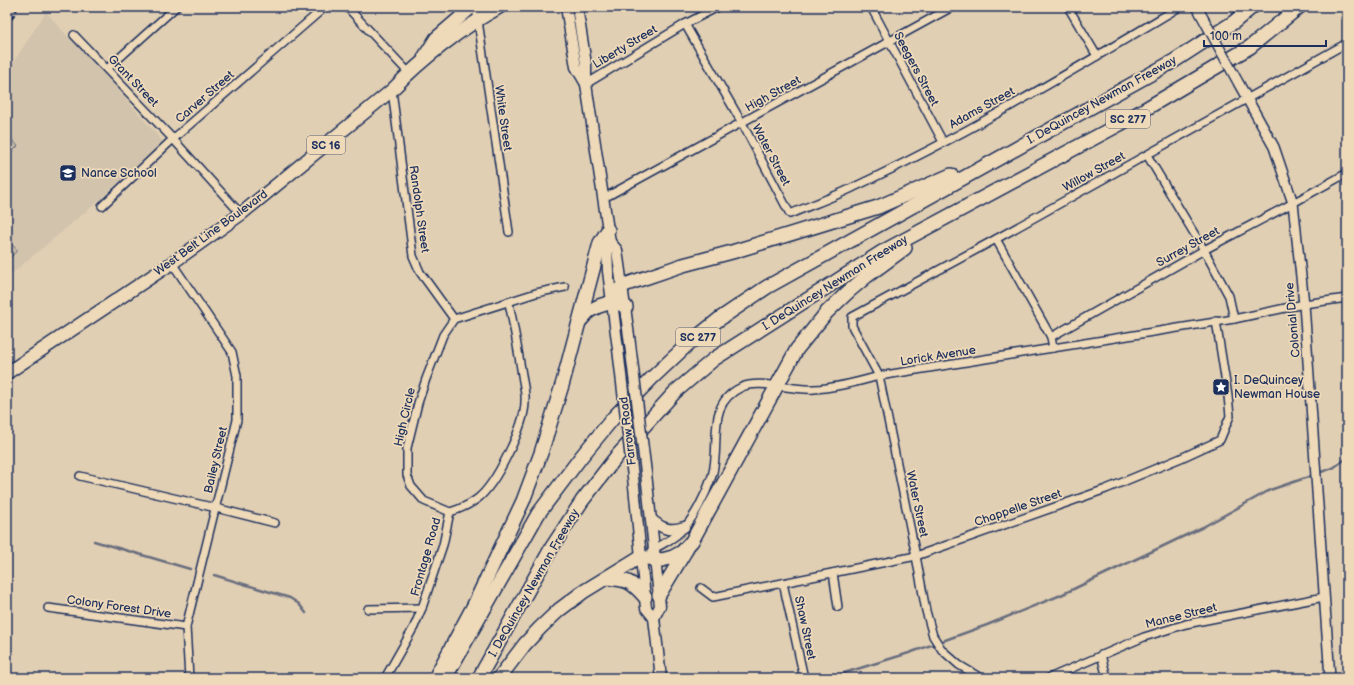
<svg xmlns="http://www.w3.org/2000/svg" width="1354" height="685" font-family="'Balsamiq Sans',sans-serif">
  <rect width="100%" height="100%" fill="#e1cfb3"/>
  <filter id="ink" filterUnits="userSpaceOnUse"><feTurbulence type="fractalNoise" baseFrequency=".025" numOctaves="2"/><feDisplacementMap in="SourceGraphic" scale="8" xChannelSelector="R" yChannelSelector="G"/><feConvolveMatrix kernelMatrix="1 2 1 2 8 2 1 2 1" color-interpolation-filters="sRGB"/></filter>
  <g filter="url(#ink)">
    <!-- built -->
    <path fill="#d2c3ad" d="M46,12L69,38L81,48L108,78L163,142L95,204L9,276L7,273V72Z"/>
    <!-- green -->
    <g fill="#c4b7a6" stroke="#707382">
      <path d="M7,134L18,146L7,157Z"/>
      <path d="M7,241L18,250L9,259L7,258Z"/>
    </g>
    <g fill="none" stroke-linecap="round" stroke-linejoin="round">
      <!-- stream -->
      <g stroke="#686d7e" stroke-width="2.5">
        <path d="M1318,473L1333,468L1347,458"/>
        <path d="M94,541L190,569"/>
        <path d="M214,575L290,598L299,604L306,613"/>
        <path d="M828,678L909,653L987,625L1061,595L1203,527L1270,490L1314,475"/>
      </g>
      <defs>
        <g id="minor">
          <path d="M347,7L409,73"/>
          <path d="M476,7L509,232"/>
          <path d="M871,7L943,142"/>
          <path d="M1068,7L1097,56"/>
          <path d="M685,24L742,123L790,214C811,205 834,197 854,187C966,135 1072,71 1178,8"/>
          <path d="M74,35L173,139L241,214"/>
          <path d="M107,69L176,7"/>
          <path d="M586,84L685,24L718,7"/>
          <path d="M392,90L413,256L420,272L454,319"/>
          <path d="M1147,155L1204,250L1229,296L1234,319"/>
          <path d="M604,198L952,7"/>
          <path d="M102,206L173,139L325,7"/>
          <path d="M996,239L1051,337"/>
          <path d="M172,263L232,352L237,376V420L186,627L189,678"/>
          <path d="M509,303C514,327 518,350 522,375C523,383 526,393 525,402C525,425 496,485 477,499C469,505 460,509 450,512L424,501L411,486L407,475V448L418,403L426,379L443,335L454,319L536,293L565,287"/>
          <path d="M1053,348L1051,337L1204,250L1293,203L1347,173"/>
          <path d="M80,476L216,508L275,523"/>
          <path d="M651,551C660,545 672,540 679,533C694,520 706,494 712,476C722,443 704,404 742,387C760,379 793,391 814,389C836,388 858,382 879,376L1234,319L1304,304L1347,298"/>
          <path d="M833,573L838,607"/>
          <path d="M783,583L804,678"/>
          <path d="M701,588L713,597L916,556L1106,489L1181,458L1220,440L1230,416L1228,396L1216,321"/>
          <path d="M48,608L186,627"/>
          <path d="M368,609L422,608"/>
          <path d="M1101,655L1107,678"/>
          <path d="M385,678L414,627L422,608L443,545L450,512"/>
          <path d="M981,678L959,665L942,650L933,636L926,611L916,556L879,376L852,326V317L996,239L1347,43"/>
          <path d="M1049,678L1144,637L1186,624L1324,597"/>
        </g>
        <path id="tertiary" d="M1239,84L1274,147L1293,203L1304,304L1330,678"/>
        <g id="secondary">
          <path d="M566,7L576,67L586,84"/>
          <path d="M577,7L586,64V84L608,230L610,242L617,250L629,336"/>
          <path d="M610,242L607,250L608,271L618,349"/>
          <path d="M646,473L660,606L654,618"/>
          <path d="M634,486L646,608L654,618L661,678"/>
          <path d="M651,519C662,529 670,532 684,527"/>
        </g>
        <g id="primary">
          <path d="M424,57L436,38L472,7"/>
          <path d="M7,373L172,263L241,214L392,90C422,59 462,28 500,7"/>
        </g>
        <g id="motorway">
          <path d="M612,302L614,296L622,286L633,282L683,265L732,252L878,207L951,175"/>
          <path d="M579,322L589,311L599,306L612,302L618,303L626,307"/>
          <path d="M607,578C628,580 631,581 645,597"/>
          <path d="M659,595L686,550"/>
          <path d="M435,678L474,605L523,501L541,453L563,382L600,243L608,230"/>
          <path d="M445,678L538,514L581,457L614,417L652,378L687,345L718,320L767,287L1174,61L1234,22L1252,7"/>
          <path d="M479,678L552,547L582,501L617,456L675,392L714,359L882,252L1120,124L1250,47L1299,7"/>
          <path d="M499,678L525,644L540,628L559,610L583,592L640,557L662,560L673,557L682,552L692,541L797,349L827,312L848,292L867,276L905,248"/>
        </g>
      </defs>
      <!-- minor casing -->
      <use href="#minor" stroke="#1b2f5e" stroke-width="10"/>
      <!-- tertiary casing -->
      <use href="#tertiary" stroke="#1b2f5e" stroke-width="12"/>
      <!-- secondary casing -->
      <use href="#secondary" stroke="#1b2f5e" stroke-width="13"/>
      <!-- primary casing -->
      <use href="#primary" stroke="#1b2f5e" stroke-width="15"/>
      <!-- motorway casing -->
      <use href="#motorway" stroke="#1b2f5e" stroke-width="16"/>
      <!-- minor -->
      <use href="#minor" stroke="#eed9b8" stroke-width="7"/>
      <!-- tertiary -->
      <use href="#tertiary" stroke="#eed9b8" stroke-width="9"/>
      <!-- secondary -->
      <use href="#secondary" stroke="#eed9b8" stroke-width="10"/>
      <!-- primary -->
      <use href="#primary" stroke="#eed9b8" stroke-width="12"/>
      <!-- motorway -->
      <use href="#motorway" stroke="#eed9b8" stroke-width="13"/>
      <!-- rail -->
      <path stroke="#1b2f5e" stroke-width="2.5" stroke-dasharray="6 3" stroke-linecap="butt" d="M7,27L18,7"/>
      <defs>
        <path id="tertiary-bridge" d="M1197,7L1239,84"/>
        <g id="secondary-bridge">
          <path d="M629,336L646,473"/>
          <path d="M618,349L634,486"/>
        </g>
      </defs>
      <!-- tertiary-bridge casing -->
      <use href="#tertiary-bridge" stroke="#1b2f5e" stroke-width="12" stroke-linecap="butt"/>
      <!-- secondary-bridge casing -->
      <use href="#secondary-bridge" stroke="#1b2f5e" stroke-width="13" stroke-linecap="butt"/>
      <!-- tertiary-bridge -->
      <use href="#tertiary-bridge" stroke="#eed9b8" stroke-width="9"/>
      <!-- secondary-bridge -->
      <use href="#secondary-bridge" stroke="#eed9b8" stroke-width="10"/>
    </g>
  </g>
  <!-- icons -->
  <defs>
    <symbol id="school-square" viewBox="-11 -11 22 22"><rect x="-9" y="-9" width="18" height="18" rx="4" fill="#1b2f5e" stroke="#eed9b8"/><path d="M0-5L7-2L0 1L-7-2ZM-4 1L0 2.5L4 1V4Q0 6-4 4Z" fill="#fff"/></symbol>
    <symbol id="sight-square" viewBox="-11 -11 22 22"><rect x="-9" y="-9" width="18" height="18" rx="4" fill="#1b2f5e" stroke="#eed9b8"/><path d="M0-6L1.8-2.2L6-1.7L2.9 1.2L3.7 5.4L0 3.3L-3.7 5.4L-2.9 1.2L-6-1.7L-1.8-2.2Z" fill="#fff"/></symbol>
  </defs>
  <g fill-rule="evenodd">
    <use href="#school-square" x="58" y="163" width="20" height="20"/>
    <use href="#sight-square" x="1211" y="377" width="20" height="20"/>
  </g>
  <g text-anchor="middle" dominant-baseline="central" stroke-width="3.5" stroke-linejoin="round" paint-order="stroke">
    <!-- shield labels -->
    <g fill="#eed9b8" stroke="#5a6279" stroke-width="1">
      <rect x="1106" y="110" width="44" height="18" rx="3"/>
      <rect x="307" y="136" width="38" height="18" rx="3"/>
      <rect x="676" y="328" width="44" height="18" rx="3"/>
    </g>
    <g font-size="11" font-weight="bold" fill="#1b2f5e">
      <text x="1128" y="119">SC 277</text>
      <text x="326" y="145">SC 16</text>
      <text x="698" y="337">SC 277</text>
    </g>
    <!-- street labels -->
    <g font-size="12" fill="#1b2f5e" stroke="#eed9b8">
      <text transform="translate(625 47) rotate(-31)">Liberty Street</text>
      <text transform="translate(916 69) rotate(62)">Seegers Street</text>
      <text transform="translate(133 81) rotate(46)">Grant Street</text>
      <text transform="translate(773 94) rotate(-29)">High Street</text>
      <text transform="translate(205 97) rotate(-41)">Carver Street</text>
      <text transform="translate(1102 100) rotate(-29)">I. DeQuincey Newman Freeway</text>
      <text transform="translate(982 108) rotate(-29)">Adams Street</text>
      <text transform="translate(503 118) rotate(82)">White Street</text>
      <text transform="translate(771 155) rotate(62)">Water Street</text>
      <text transform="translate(1094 172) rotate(-29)">Willow Street</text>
      <text transform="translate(419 209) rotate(82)">Randolph Street</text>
      <text transform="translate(211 233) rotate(-36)">West Belt Line Boulevard</text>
      <text transform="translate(1188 247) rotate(-29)">Surrey Street</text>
      <text transform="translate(835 283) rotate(-32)">I. DeQuincey Newman Freeway</text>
      <text transform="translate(1293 320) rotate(-95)">Colonial Drive</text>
      <text transform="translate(938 356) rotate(-9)">Lorick Avenue</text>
      <text transform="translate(405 417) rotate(-77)">High Circle</text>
      <text transform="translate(628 431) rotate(-97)">Farrow Road</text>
      <text transform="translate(216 460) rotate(-77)">Bailey Street</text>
      <text transform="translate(917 504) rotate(78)">Water Street</text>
      <text transform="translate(1018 508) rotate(-19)">Chappelle Street</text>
      <text transform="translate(426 557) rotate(-74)">Frontage Road</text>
      <text transform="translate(534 583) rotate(-60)">I. DeQuincey Newman Freeway</text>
      <text transform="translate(119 607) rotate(8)">Colony Forest Drive</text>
      <text transform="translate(1181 616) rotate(-14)">Manse Street</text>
      <text transform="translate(805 628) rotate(78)">Shaw Street</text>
    </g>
    <!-- poi labels -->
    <g font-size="12" fill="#1b2f5e" stroke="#eed9b8" text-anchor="start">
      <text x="81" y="173">Nance School</text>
      <text x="1234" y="380">I. DeQuincey<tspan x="1234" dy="14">Newman House</tspan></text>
    </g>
  </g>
  <!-- margin -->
  <rect width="1354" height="685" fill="none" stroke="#eed9b8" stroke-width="24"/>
  <rect x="12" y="12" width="1330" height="661" fill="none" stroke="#1b2f5e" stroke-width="1.5" filter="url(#ink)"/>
  <!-- scale -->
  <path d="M1204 40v6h122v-6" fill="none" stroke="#1b2f5e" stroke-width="2"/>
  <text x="1210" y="40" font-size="12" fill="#1b2f5e" stroke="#eed9b8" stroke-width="3" paint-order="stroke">100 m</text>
</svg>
